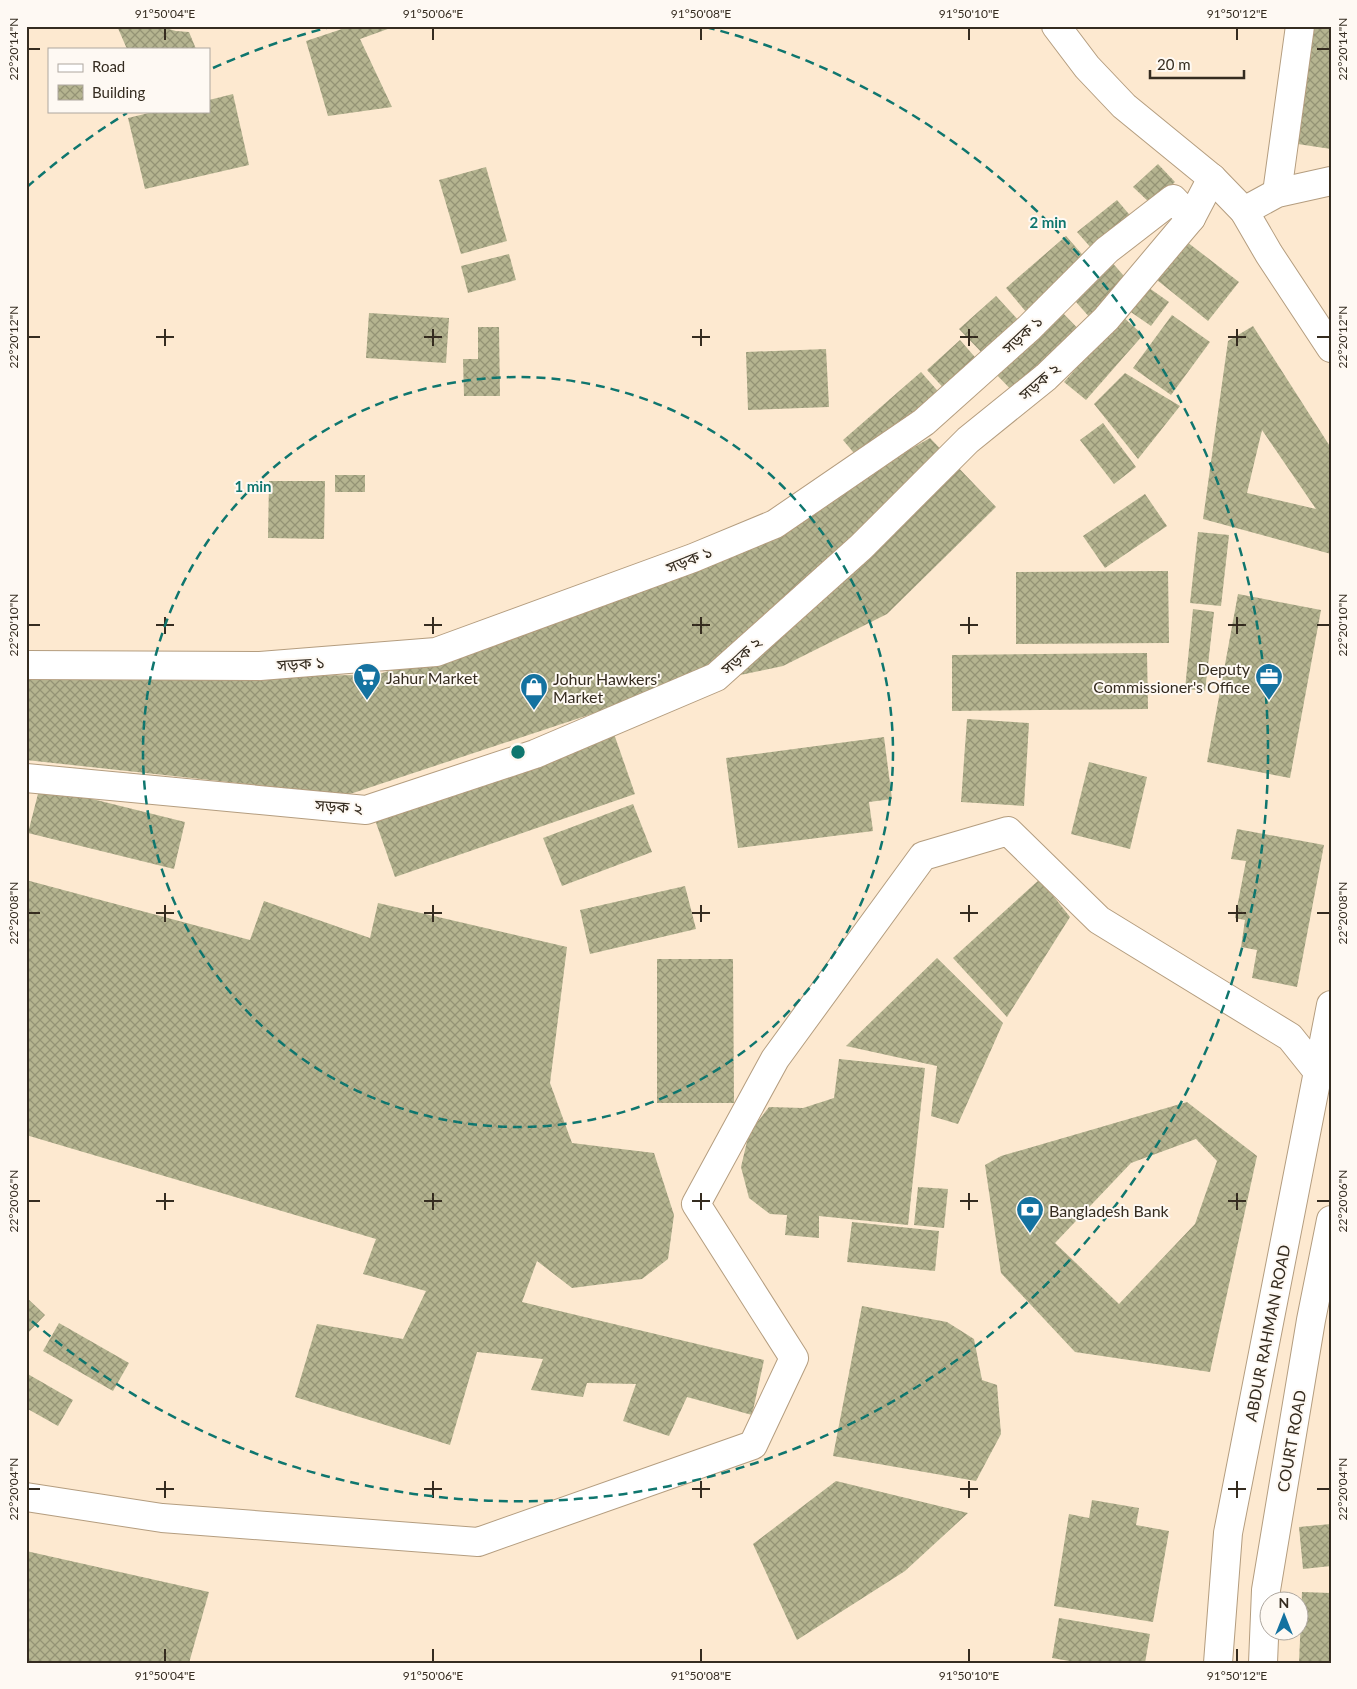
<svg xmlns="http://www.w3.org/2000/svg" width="1357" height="1689" font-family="Lato,'Noto Sans Bengali',sans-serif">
  <defs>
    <pattern id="building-cross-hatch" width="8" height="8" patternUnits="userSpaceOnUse" patternTransform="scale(1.25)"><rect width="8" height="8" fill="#b5b490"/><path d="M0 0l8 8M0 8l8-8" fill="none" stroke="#949375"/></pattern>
  </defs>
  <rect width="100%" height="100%" fill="#fde9d0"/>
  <!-- building -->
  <g fill="url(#building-cross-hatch)" fill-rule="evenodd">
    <path d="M117,26H157L176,31L189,32L196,49H127Z"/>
    <path d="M351,26H396L360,39L392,107L328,116L306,41Z"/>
    <path d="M1310,26H1331V149L1291,143Z"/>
    <path d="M233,94L249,165L145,189L128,118L157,111H209V100Z"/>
    <path d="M1158,164L1175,182L1151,204L1133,187Z"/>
    <path d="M486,167L507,241L461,254L439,180Z"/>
    <path d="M1117,200L1139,226L1100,258L1077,232Z"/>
    <path d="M1066,236L1088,261L1027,313L1006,288Z"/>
    <path d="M1187,242L1239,282L1208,321L1157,280Z"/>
    <path d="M509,254L516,280L468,293L461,266Z"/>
    <path d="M1109,259L1131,284L1091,319L1069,294Z"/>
    <path d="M1142,283L1169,302L1151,326L1125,308Z"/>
    <path d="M996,296L1023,325L987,358L959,329Z"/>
    <path d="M1057,307L1090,341L1025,404L992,370Z"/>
    <path d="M369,313L449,318L446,363L366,358Z"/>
    <path d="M1172,315L1210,342L1171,395L1133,368Z"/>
    <path d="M1122,316L1143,335L1086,400L1064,382Z"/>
    <path d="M1253,326L1331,448V554L1203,519L1228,341ZM1262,430L1316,509L1247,493Z"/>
    <path d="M478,327H499L500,396H464L463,359H478Z"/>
    <path d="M960,340L981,364L948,393L927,370Z"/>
    <path d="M826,349L829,407L748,410L746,352Z"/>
    <path d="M921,372L943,397L864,465L843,440Z"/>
    <path d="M1125,373L1180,406L1138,459L1094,404Z"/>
    <path d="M1103,423L1136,467L1114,484L1080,440Z"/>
    <path d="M930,438L996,507L887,614L783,666L655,693L347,795L26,760V677L376,675L683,577Z"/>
    <rect x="335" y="475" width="30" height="17"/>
    <path d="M269,481H325L324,539L268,538Z"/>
    <path d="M1145,494L1167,526L1105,568L1083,536Z"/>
    <path d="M1198,532L1229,535L1221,606L1190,603Z"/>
    <path d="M1168,571L1169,643L1016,644V572Z"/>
    <path d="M1238,594L1321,610L1290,778L1207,762Z"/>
    <path d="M1193,609L1214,612L1205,691L1185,689Z"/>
    <path d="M1147,653L1148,709L952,711V655Z"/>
    <path d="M967,719L1029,723L1024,806L961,802Z"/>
    <path d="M613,731L635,794L395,877L373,814Z"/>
    <path d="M884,737L892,799L869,802L873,831L738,848L726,758Z"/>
    <path d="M1089,762L1147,777L1130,849L1071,834Z"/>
    <path d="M40,786L185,822L174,869L28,833Z"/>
    <path d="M633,804L652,852L562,886L543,838Z"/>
    <path d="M1237,829L1324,845L1297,987L1252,978L1257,950L1241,947L1245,920L1235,918L1246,861L1231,859Z"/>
    <path d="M1040,879L1070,917L1007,1017L953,958Z"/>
    <path d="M26,880L250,940L264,901L370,938L378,903L567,947L550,1083L572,1143L654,1153L674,1215L668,1259L642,1279L572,1288L537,1261L522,1302L764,1360L752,1415L687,1397L669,1436L623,1421L636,1384L587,1383L583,1397L531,1390L543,1359L477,1352L450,1445L295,1397L317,1324L403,1339L426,1291L363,1274L376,1239L26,1135Z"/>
    <path d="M685,886L696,929L590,954L580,910Z"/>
    <path d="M937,958L1003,1023L958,1124L931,1116L937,1066L846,1046Z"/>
    <path d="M657,959H733L734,1103H657Z"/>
    <path d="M839,1059L925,1068L908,1225L819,1216V1238L785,1235L787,1215L770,1214L749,1198L741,1167L749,1133L769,1107L803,1108L834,1098Z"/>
    <path d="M1187,1102L1257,1156L1210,1372L1075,1352L1001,1273L985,1165L1001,1156ZM1196,1139L1217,1161L1195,1224L1119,1304L1055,1243L1131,1163Z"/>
    <path d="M918,1187L948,1189L944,1228L914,1225Z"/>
    <path d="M852,1222L939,1231L935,1271L847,1262Z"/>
    <path d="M26,1297L45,1315L26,1335Z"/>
    <path d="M862,1306L947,1322L974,1339L982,1380L997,1385L1001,1434L976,1481L833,1456Z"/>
    <path d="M59,1323L129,1363L113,1391L43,1351Z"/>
    <path d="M26,1373L73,1400L58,1426L26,1408Z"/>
    <path d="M836,1481L968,1513L905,1571L797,1640L753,1544Z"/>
    <path d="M1092,1500L1139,1508L1136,1525L1169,1531L1153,1622L1054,1606L1069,1514L1089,1518Z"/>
    <path d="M1331,1524V1566L1303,1569L1299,1527Z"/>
    <path d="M26,1551L209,1592L189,1663H26Z"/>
    <path d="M1302,1592L1331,1593V1663H1299Z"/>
    <path d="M1059,1618L1150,1634L1145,1663H1081L1052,1658Z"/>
  </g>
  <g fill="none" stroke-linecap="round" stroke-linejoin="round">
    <defs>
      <g id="minor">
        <path d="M1277,193L1300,26"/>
        <path d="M26,665L260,666L436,652L693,558L775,524L924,422L1029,328L1107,250L1173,199L1191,218L1212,178"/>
        <path d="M26,778L366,810L535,754L716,677L861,547L968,440L1046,377L1106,319L1191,218"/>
        <path d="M26,1497L162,1518L478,1542L753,1445L794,1358L696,1204L775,1059L923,856L1008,831L1099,920L1290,1037L1318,1072"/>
      </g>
      <g id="secondary">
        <path d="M1056,26L1087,67L1124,106L1212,178L1244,211L1269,254L1331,348"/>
        <path d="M1244,211L1277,193L1331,181"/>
        <path d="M1218,1663L1228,1533L1331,1005"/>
        <path d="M1263,1663L1266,1590L1311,1320L1331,1220"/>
      </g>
    </defs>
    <!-- minor casing -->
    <use href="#minor" stroke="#b49d7f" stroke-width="30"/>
    <!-- secondary casing -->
    <use href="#secondary" stroke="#b49d7f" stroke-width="30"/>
    <!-- minor -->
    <use href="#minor" stroke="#fff" stroke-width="28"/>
    <!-- secondary -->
    <use href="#secondary" stroke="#fff" stroke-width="28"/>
  </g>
  <!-- ticks -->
  <path fill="none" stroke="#352c20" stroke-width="2" d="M165,28V40M433,28V40M701,28V40M969,28V40M1237,28V40M28,49H40M1317,49H1330M165,329V346M433,329V346M701,329V346M969,329V346M1237,329V346M28,337H40M156,337H174M424,337H442M692,337H710M960,337H978M1228,337H1246M1317,337H1330M165,617V634M433,617V634M701,617V634M969,617V634M1237,617V634M28,625H40M156,625H174M424,625H442M692,625H710M960,625H978M1228,625H1246M1317,625H1330M165,905V922M433,905V922M701,905V922M969,905V922M1237,905V922M28,913H40M156,913H174M424,913H442M692,913H710M960,913H978M1228,913H1246M1317,913H1330M165,1193V1210M433,1193V1210M701,1193V1210M969,1193V1210M1237,1193V1210M28,1201H40M156,1201H174M424,1201H442M692,1201H710M960,1201H978M1228,1201H1246M1317,1201H1330M165,1481V1498M433,1481V1498M701,1481V1498M969,1481V1498M1237,1481V1498M28,1489H40M156,1489H174M424,1489H442M692,1489H710M960,1489H978M1228,1489H1246M1317,1489H1330M165,1649V1662M433,1649V1662M701,1649V1662M969,1649V1662M1237,1649V1662"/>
  <!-- distance rings -->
  <g fill="none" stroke="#0f766e" stroke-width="2.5" stroke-dasharray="9 6">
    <circle cx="518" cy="752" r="375"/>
    <path d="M27 187A749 749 0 0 1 127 113M213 68A749 749 0 0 1 330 27M706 27A749 749 0 1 1 27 1317"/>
  </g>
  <!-- icons -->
  <defs>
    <symbol id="supermarket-pin" viewBox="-11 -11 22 30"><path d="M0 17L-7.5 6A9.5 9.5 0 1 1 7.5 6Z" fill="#1472a0" stroke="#fef9f3"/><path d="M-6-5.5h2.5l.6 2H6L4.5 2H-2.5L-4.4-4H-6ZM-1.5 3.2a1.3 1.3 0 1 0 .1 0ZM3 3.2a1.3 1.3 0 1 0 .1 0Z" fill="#fff"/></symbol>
    <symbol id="office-pin" viewBox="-11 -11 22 30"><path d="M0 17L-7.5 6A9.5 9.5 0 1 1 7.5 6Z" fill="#1472a0" stroke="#fef9f3"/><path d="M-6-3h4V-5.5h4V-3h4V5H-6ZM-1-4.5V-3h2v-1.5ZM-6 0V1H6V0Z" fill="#fff"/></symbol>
    <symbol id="shop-pin" viewBox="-11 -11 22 30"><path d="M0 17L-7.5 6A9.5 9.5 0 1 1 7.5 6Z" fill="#1472a0" stroke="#fef9f3"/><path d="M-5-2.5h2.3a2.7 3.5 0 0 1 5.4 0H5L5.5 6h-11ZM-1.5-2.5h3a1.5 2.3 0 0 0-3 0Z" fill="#fff"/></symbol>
    <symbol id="bank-pin" viewBox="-11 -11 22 30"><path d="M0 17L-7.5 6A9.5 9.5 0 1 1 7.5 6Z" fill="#1472a0" stroke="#fef9f3"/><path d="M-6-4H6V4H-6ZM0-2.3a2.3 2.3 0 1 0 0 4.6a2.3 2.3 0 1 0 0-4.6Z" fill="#fff"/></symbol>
  </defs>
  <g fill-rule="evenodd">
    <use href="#supermarket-pin" x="351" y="661" width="32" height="43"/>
    <use href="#office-pin" x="1253" y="661" width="32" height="43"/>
    <use href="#shop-pin" x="518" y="671" width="32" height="43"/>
    <use href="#bank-pin" x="1014" y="1194" width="32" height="43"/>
  </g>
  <g text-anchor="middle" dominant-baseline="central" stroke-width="4" stroke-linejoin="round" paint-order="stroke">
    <!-- street labels -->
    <g font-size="16" fill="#352c20" stroke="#fef9f3">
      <text transform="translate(1022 334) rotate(-43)">সড়ক ১</text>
      <text transform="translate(1039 381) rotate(-41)">সড়ক ২</text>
      <text transform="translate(689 559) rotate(-22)">সড়ক ১</text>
      <text transform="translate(741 655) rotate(-42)">সড়ক ২</text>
      <text transform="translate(301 663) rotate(-4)">সড়ক ১</text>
      <text transform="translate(339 806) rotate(4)">সড়ক ২</text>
      <text transform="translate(1267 1333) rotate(-79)">ABDUR RAHMAN ROAD</text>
      <text transform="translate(1291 1441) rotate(-80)">COURT ROAD</text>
    </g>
    <!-- poi labels -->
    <g font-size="16" fill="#352c20" stroke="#fef9f3" text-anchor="start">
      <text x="1250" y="668" text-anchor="end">Deputy<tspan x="1250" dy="18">Commissioner's Office</tspan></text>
      <text x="386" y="677">Jahur Market</text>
      <text x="553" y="678">Johur Hawkers'<tspan x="553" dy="18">Market</tspan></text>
      <text x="1049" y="1210">Bangladesh Bank</text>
    </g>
  </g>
  <circle cx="518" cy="752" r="8" fill="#0f766e" stroke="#fef9f3" stroke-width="2.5"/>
  <g font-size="15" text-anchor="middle" font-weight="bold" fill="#0f766e" stroke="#fef9f3" stroke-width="4" stroke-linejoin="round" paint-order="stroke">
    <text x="1048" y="228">2 min</text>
    <text x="253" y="492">1 min</text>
  </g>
  <!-- border -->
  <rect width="1357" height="1689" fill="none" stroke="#fef9f3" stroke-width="55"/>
  <!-- legend -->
  <rect x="48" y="48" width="162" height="65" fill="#fef9f3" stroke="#aea79f"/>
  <rect x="58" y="64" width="25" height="8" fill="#ffffff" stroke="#aea79f"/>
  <text x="92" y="72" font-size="15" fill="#352c20">Road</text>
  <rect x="58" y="85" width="25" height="15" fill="url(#building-cross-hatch)" stroke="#aea79f"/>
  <text x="92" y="98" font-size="15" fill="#352c20">Building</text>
  <!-- north arrow -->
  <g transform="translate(1284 1616)"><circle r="24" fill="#fef9f3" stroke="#aea79f"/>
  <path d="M0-4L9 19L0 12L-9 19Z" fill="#1472a0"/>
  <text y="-8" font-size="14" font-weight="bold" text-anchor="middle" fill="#352c20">N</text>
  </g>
  <!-- scale -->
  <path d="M1150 70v8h94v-8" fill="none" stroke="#352c20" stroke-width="2.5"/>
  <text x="1157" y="70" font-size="15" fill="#352c20" stroke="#fef9f3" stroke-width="4" paint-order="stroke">20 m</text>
  <rect x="28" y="28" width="1302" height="1634" fill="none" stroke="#352c20" stroke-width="2"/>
  <g font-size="12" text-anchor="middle" fill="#352c20">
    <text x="165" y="18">91°50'04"E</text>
    <text x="433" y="18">91°50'06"E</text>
    <text x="701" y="18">91°50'08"E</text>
    <text x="969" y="18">91°50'10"E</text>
    <text x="1237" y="18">91°50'12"E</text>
    <text transform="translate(14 49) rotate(-90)" y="4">22°20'14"N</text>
    <text transform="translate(1343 49) rotate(-90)" y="4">22°20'14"N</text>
    <text transform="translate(14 337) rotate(-90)" y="4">22°20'12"N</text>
    <text transform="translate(1343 337) rotate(-90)" y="4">22°20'12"N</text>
    <text transform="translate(14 625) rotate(-90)" y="4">22°20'10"N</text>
    <text transform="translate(1343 625) rotate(-90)" y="4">22°20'10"N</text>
    <text transform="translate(14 913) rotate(-90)" y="4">22°20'08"N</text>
    <text transform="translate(1343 913) rotate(-90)" y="4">22°20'08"N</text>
    <text transform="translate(14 1201) rotate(-90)" y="4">22°20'06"N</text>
    <text transform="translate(1343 1201) rotate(-90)" y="4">22°20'06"N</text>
    <text transform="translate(14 1489) rotate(-90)" y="4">22°20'04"N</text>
    <text transform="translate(1343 1489) rotate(-90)" y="4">22°20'04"N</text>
    <text x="165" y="1680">91°50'04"E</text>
    <text x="433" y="1680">91°50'06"E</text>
    <text x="701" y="1680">91°50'08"E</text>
    <text x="969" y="1680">91°50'10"E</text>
    <text x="1237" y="1680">91°50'12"E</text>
  </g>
</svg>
